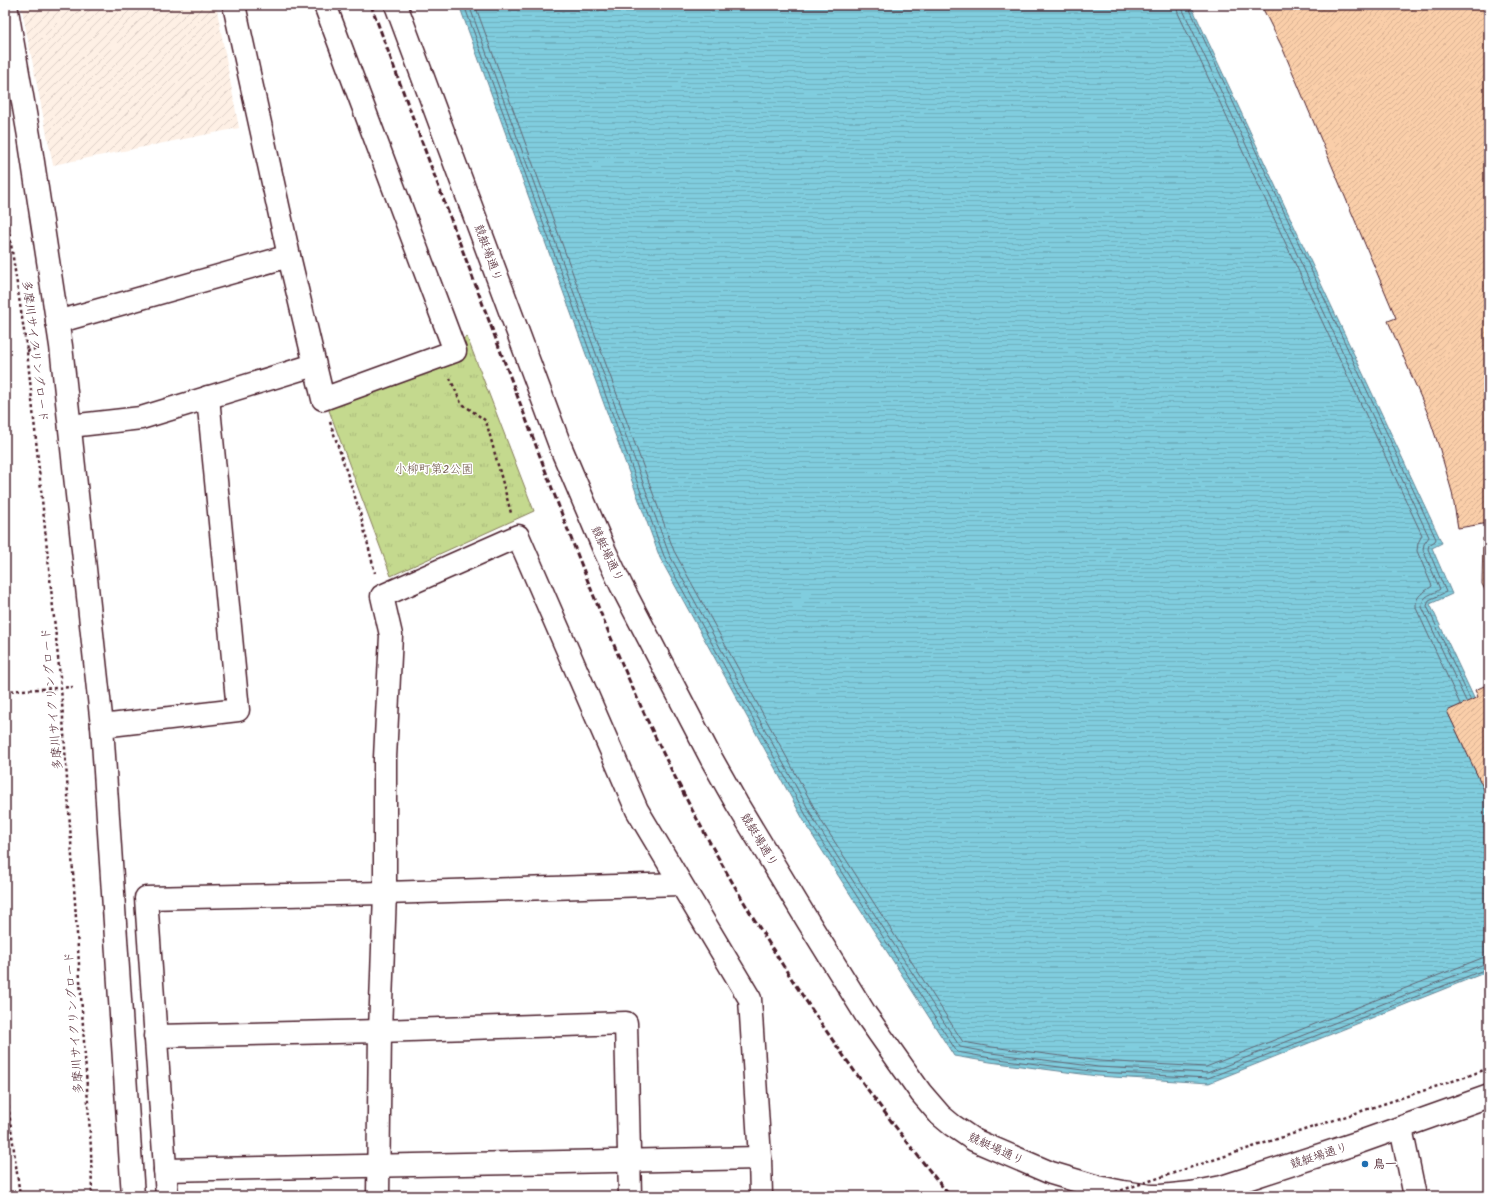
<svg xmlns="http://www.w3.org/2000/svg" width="1494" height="1201" font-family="Kalam,'Klee One',sans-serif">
  <defs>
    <pattern id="industrial-furrows" width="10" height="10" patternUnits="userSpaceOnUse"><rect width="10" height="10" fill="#fef0e5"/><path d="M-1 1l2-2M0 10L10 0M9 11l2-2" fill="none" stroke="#dbcdc5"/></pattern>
    <pattern id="grass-tufts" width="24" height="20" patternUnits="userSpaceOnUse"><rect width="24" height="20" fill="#c4d98e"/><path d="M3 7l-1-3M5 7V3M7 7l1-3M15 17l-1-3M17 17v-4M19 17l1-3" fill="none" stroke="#aaba7b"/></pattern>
    <pattern id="water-rules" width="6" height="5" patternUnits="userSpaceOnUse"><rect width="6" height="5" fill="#80cdde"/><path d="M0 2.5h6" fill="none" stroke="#70b0bf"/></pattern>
    <pattern id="building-hatch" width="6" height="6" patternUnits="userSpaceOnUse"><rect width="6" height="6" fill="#facea9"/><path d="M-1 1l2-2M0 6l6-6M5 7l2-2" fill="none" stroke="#d8b092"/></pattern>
  </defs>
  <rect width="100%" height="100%" fill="#fff"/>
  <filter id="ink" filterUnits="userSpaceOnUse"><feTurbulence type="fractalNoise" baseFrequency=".025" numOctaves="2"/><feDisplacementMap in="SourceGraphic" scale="8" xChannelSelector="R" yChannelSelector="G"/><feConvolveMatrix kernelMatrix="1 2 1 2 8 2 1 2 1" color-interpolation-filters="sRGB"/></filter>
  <g filter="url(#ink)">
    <!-- industrial -->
    <path fill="url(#industrial-furrows)" d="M21,5H216L239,128L53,165Z"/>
    <!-- grass -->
    <path fill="url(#grass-tufts)" stroke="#877c5c" d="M467,337L534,511L391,576L324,397Z"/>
    <!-- water -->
    <path fill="url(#water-rules)" stroke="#6a8796" d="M459,5H1191L1442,543L1432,548L1452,594L1430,604L1489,730V971L1209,1083L1097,1076L990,1062L954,1056L809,830L660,558Z"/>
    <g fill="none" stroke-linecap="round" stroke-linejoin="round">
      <!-- shore -->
      <g stroke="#606573" stroke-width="1">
        <path d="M464,5L664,556L813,828L957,1052L991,1058L1098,1072L1208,1078L1489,968"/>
        <path d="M469,5L669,554L817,825L960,1047L991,1053L1098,1067L1207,1073L1484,964L1489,963"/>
        <path d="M475,5L674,551L822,822L963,1042L992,1047L1099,1061L1206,1067L1482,958L1489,957"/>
        <path d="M1176,5L1178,13L1422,535L1418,543L1417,551L1432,586C1424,593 1415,594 1416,608L1460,704"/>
        <path d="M1182,5L1183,10L1429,537L1424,544L1423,550L1440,589C1433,595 1422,594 1422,607L1466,701"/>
        <path d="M1188,5L1436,539L1435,541L1429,545L1428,549L1446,592L1429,600L1427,606L1470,699"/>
      </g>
    </g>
    <!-- building -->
    <g fill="url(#building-hatch)" stroke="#4a1f2b">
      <path d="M1261,5H1489V523L1458,528L1452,492L1440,450L1428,414L1388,321L1396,318L1282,47Z"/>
      <path d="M1483,538L1489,539V598L1482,584Z"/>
      <path d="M1489,684V800L1447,711L1478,697L1475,690Z"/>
    </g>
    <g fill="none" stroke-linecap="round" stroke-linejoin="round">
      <defs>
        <g id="minor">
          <path d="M234,5L289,256L323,399L455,351L325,5"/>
          <path d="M57,322L289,256"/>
          <path d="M70,426L141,418L314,365"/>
          <path d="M102,726L238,710L208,397"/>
          <path d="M155,1036L380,1031L626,1023L630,1196"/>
          <path d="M1401,1128L1415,1196"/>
          <path d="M165,1170L760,1158"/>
          <path d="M167,1196L146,898L385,893L680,884"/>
          <path d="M378,1196L380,1031L385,893V758L391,635L382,596L518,536L637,810L750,999L760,1158L761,1196"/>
        </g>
        <g id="tertiary">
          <path d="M6,5L29,136L61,346L102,726L133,1196"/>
          <path d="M396,5L561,448L604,549L621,585L711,758L737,804L809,923L866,1015L921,1093L940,1115L952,1125L974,1140L1051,1173L1098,1187L1123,1192L1150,1196H1161L1191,1193L1222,1187L1253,1177L1357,1143L1489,1096"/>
        </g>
      </defs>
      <!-- minor casing -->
      <use href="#minor" stroke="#4a1f2b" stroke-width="25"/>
      <!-- tertiary casing -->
      <use href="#tertiary" stroke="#4a1f2b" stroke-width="25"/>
      <!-- path -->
      <g stroke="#4a1f2b" stroke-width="2.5" stroke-dasharray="3 3" stroke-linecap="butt">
        <path d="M5,204L27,351L61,687L91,1149L92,1196"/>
        <path d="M27,351L37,349"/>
        <path d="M450,378L461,403L486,421L511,513"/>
        <path d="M330,422L359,509L375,573"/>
        <path d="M5,691L73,687"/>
        <path d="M5,1082L20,1196"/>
      </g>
      <!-- minor -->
      <use href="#minor" stroke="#fff" stroke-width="22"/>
      <!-- tertiary -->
      <use href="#tertiary" stroke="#fff" stroke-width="22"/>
      <!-- rail -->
      <path stroke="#4a1f2b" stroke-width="3" stroke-dasharray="6 3" stroke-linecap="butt" d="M371,5C422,143 474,281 526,419C568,531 610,645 663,753C741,911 839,1060 950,1196"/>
      <!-- path-bridge -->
      <path stroke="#4a1f2b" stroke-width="2.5" stroke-dasharray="3 3" stroke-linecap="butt" d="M1104,1196L1468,1076L1489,1068"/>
    </g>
  </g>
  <!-- markers -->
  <circle fill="#1f6fb2" stroke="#fff" stroke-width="1.5" cx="1365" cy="1164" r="4"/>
  <g text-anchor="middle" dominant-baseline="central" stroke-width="3" stroke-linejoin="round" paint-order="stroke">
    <!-- street labels -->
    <g font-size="12" fill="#4a1f2b" stroke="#fff">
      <text transform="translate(488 253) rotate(70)">競艇場通り</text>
      <text transform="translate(35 351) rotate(83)">多摩川サイクリングロード</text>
      <text transform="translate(607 554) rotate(65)">競艇場通り</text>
      <text transform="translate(52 699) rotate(-95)">多摩川サイクリングロード</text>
      <text transform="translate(759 840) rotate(59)">競艇場通り</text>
      <text transform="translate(74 1023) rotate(-94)">多摩川サイクリングロード</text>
      <text transform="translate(996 1149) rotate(25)">競艇場通り</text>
      <text transform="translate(1319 1156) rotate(-18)">競艇場通り</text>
    </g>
    <!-- park labels -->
    <g font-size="12" fill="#6f5749" stroke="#fff">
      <text x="434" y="469">小柳町第2公園</text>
    </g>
    <!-- poi labels -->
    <g font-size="12" font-weight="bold" fill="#4a1f2b" stroke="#fff" text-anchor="start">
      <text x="1373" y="1164">鳥一</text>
    </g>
  </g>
  <!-- margin -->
  <rect width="1494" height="1201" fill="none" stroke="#fff" stroke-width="20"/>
  <rect x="10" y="10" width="1474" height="1181" fill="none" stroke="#4a1f2b" stroke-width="1.5" filter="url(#ink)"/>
</svg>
